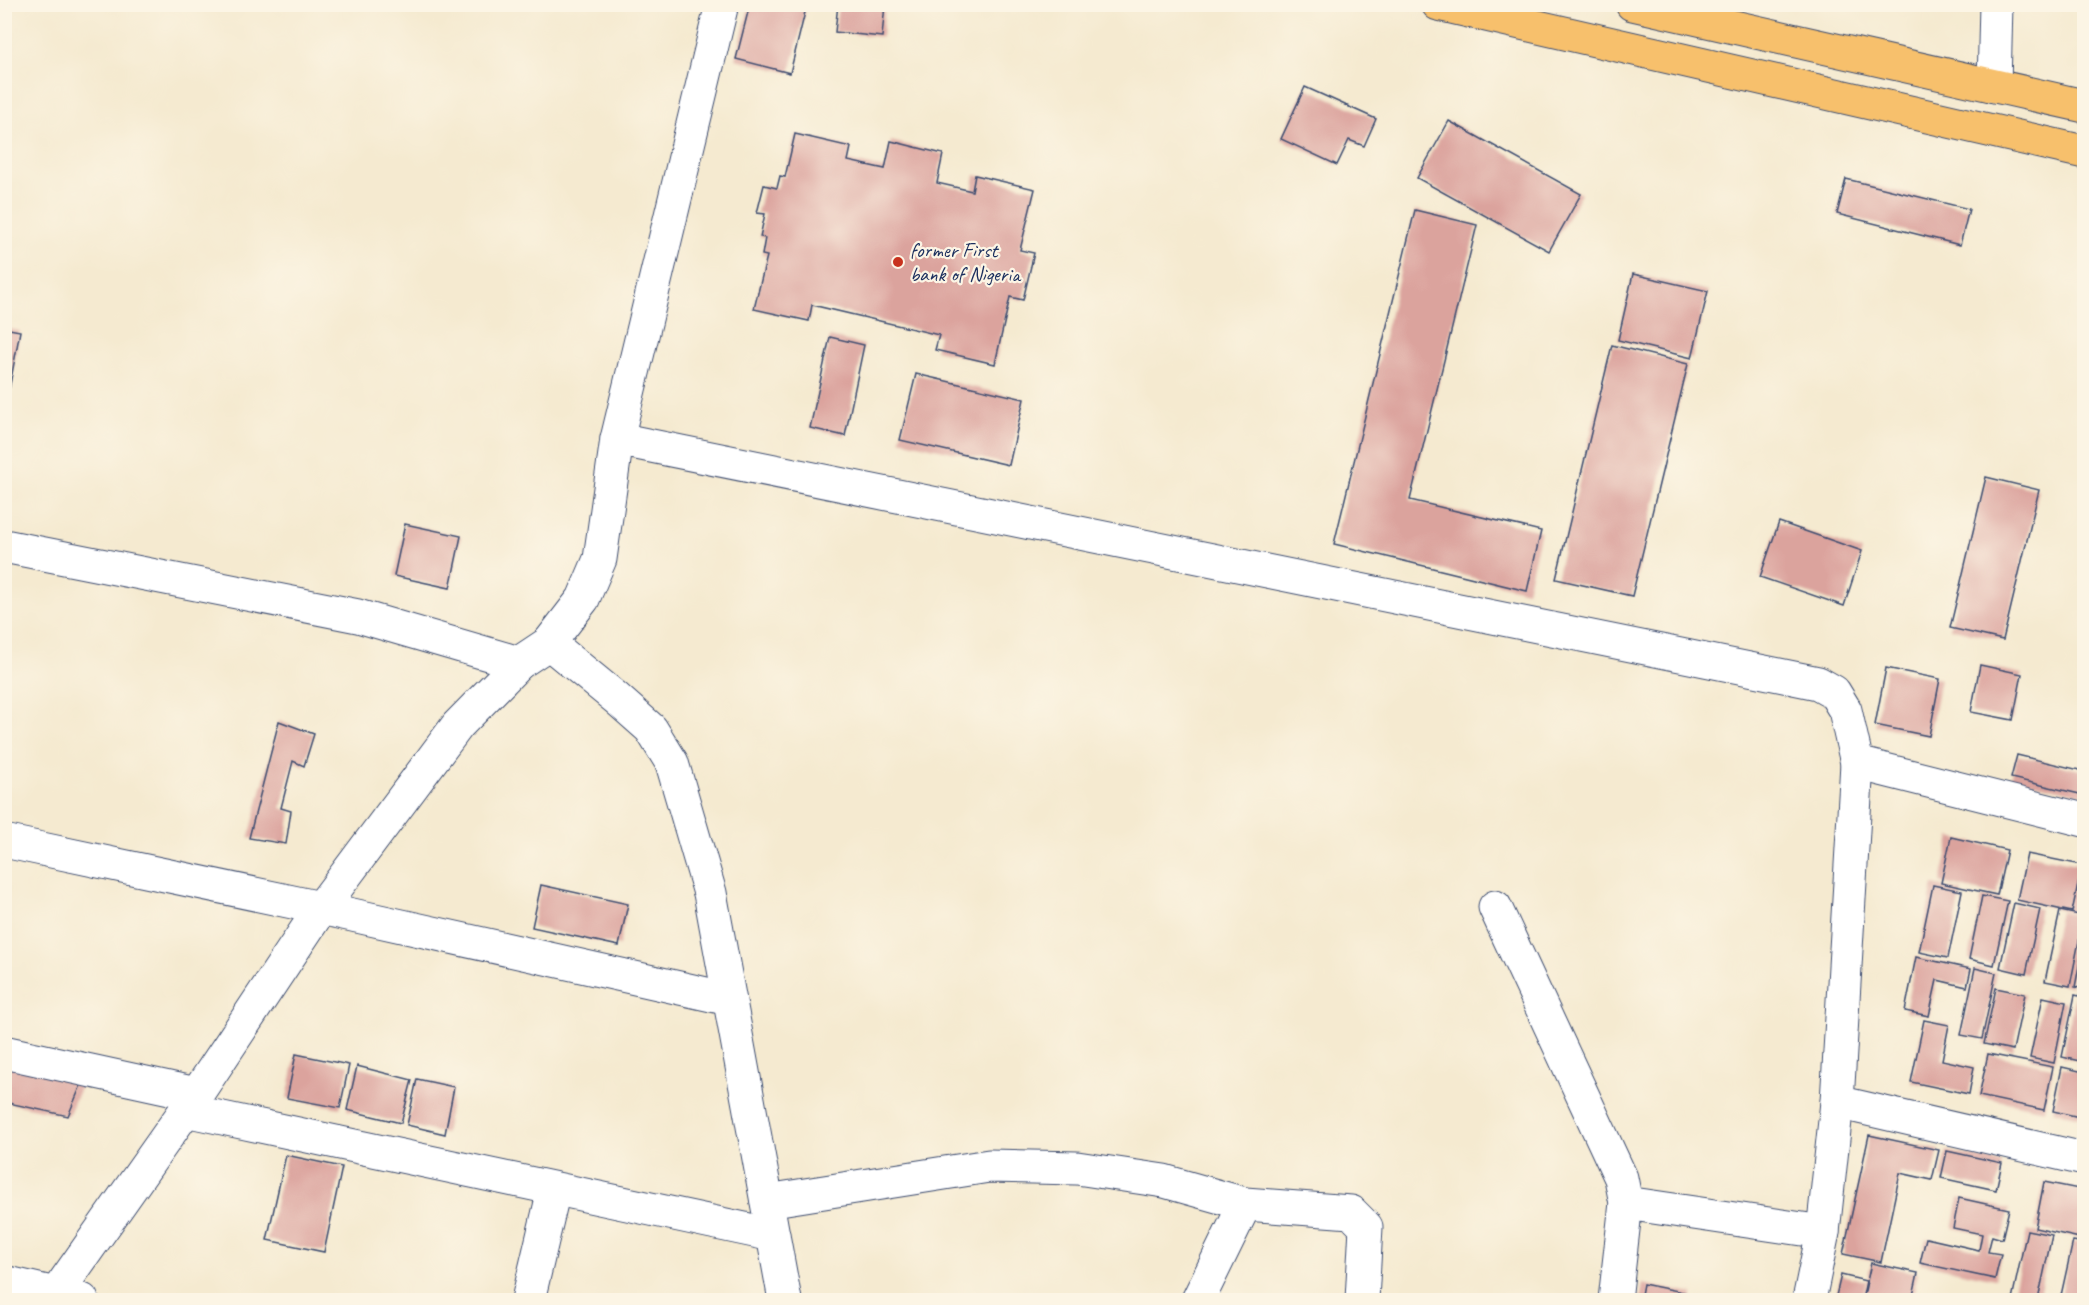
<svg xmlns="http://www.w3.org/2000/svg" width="2089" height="1305" font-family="Caveat,sans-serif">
  <rect width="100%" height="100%" fill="#fcf5e5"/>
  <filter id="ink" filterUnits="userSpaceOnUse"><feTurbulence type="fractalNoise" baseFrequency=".0167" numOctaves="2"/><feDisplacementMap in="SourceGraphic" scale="12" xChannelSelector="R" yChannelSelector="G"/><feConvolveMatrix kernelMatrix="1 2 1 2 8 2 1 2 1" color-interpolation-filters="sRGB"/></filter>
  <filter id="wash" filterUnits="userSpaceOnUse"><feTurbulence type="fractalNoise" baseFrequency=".008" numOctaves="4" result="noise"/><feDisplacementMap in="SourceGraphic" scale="24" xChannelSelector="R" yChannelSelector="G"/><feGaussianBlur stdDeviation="1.35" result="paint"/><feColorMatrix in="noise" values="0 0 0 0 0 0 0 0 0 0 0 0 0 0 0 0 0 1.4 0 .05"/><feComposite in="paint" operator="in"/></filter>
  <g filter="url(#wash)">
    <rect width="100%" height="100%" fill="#f5ead0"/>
    <g id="blocks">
      <!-- building -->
      <g fill="#dba39d">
        <path d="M750,4H807L790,73L736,59Z"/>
        <path d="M838,4H885L882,37L835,32Z"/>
        <path d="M1305,87L1376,119L1364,146L1349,140L1337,165L1281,139Z"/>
        <path d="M1449,121L1581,194L1549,251L1417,178Z"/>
        <path d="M795,134L851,147L848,161L885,169L891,141L943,154L937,183L972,191L975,175L1035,189L1020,250L1034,253L1023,300L1010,297L995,364L935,350L939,335L812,305L809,321L754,309L767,256L762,255L765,238L760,237L765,214L757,213L764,185L777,188L780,176L785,177Z"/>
        <path d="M1846,179L1969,209L1960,245L1837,214Z"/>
        <path d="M1415,210L1477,225L1410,500L1541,531L1527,591L1334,544Z"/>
        <path d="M1633,274L1708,291L1692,358L1618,340Z"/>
        <path d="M4,328L20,331L6,406H4Z"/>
        <path d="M830,337L864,345L845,436L810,428Z"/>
        <path d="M1612,345L1688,364L1632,596L1556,579Z"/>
        <path d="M916,374L1024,399L1009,465L900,440Z"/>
        <path d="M1986,477L2039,490L2003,640L1950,628Z"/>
        <path d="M1779,522L1862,551L1844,606L1760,577Z"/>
        <path d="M405,524L461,536L450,588L394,576Z"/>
        <path d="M1980,665L2022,674L2013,720L1971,712Z"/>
        <path d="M1886,668L1940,679L1929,736L1875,725Z"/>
        <path d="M279,721L314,734L304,766L293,761L281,808L291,811L286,844L249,838Z"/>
        <path d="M2017,755L2084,771V795L2011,778Z"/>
        <path d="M1951,837L2007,850L1997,895L1941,883Z"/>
        <path d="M2027,854L2082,865L2072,912L2017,900Z"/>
        <path d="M541,885L628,904L619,946L532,927Z"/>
        <path d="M1933,885L1962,891L1948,958L1919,952Z"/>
        <path d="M1982,896L2008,901L1994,965L1969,959Z"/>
        <path d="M2014,903L2040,909L2026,974L2000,968Z"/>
        <path d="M2060,911L2084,916L2070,986L2045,981Z"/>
        <path d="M2083,946H2084V989L2075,987Z"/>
        <path d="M1916,957L1971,969L1967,987L1937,980L1929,1016L1905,1011Z"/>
        <path d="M1975,968L1996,973L1982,1039L1961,1035Z"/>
        <path d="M1996,988L2025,994L2013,1050L1984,1044Z"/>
        <path d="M2075,995L2084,997V1062L2062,1057Z"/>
        <path d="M2043,997L2066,1002L2054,1063L2030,1058Z"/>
        <path d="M1924,1020L1949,1025L1942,1060L1974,1067L1969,1094L1911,1082Z"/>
        <path d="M296,1054L349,1065L340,1108L287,1098Z"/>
        <path d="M1988,1054L2053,1067L2044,1110L1979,1096Z"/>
        <path d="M4,1055L84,1078L68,1116L4,1102Z"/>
        <path d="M357,1066L412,1080L401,1123L347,1110Z"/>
        <path d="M2062,1067L2084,1072V1118L2053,1111Z"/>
        <path d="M417,1079L454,1087L445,1134L407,1125Z"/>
        <path d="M1869,1135L1939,1150L1932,1180L1900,1173L1881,1262L1843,1254Z"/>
        <path d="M1947,1151L2002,1163L1996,1190L1941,1178Z"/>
        <path d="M286,1155L342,1167L324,1252L267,1240Z"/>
        <path d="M2044,1182L2084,1190V1239L2035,1228Z"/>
        <path d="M1959,1198L2009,1209L2002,1239L1992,1236L1988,1252L2001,1254L1995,1279L1920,1263L1926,1238L1979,1250L1982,1234L1953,1228Z"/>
        <path d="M2027,1230L2052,1235L2038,1300L2012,1299Z"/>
        <path d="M2073,1241L2084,1243V1300H2060Z"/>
        <path d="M1871,1263L1918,1273L1912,1300H1863Z"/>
        <path d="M1841,1275L1866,1281L1862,1300H1835Z"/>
        <path d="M1643,1284L1693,1294L1692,1300H1640Z"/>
      </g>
    </g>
  </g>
  <g filter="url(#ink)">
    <use href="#blocks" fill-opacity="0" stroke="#3c4b6f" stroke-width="1.5"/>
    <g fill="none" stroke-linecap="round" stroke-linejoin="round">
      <defs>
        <g id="minor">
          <path d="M1994,86L1996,4"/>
          <path d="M617,439L1818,683L1834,692L1845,710L1857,763L1837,1102L1823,1232L1809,1300"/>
          <path d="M4,546L358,616L519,663"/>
          <path d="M549,643L616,698L651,729L672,763L710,893L785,1300"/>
          <path d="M1857,763L2084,820"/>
          <path d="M4,841L321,908L729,999"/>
          <path d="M1495,907L1621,1178L1626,1203L1615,1300"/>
          <path d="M4,1052L197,1094"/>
          <path d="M1837,1102L2084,1159"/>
          <path d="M185,1110L773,1235"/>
          <path d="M767,1201L989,1166L1077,1168L1164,1181L1245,1204L1351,1212L1366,1227L1362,1300"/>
          <path d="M1626,1203L1823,1232"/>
          <path d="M4,1282L82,1300"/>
          <path d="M56,1294L197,1094L321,908L458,725L519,663L549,643L583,599L600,559L617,439L722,4"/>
          <path d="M528,1300L554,1190"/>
          <path d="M1198,1300L1245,1204"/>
        </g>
        <g id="major">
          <path d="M1438,4L2084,152"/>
          <path d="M1632,4L2084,106"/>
        </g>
      </defs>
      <!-- minor casing -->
      <use href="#minor" stroke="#3c4b6f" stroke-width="35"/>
      <!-- major casing -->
      <use href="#major" stroke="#3c4b6f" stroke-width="35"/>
      <!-- minor -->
      <use href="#minor" stroke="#fff" stroke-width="33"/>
      <!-- major -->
      <use href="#major" stroke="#f7c06c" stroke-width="33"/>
    </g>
  </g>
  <!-- markers -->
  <circle fill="#c8321e" stroke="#fcf5e5" stroke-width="2" cx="898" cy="262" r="6"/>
  <g text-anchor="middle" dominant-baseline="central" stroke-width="4.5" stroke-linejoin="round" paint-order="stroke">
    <!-- poi labels -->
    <g font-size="21" fill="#1b2f5e" stroke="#fcf5e5" text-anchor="start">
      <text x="910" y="250">former First<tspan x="910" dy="24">bank of Nigeria</tspan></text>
    </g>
  </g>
  <!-- margin -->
  <rect width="2089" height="1305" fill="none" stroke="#fcf5e5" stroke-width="24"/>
</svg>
